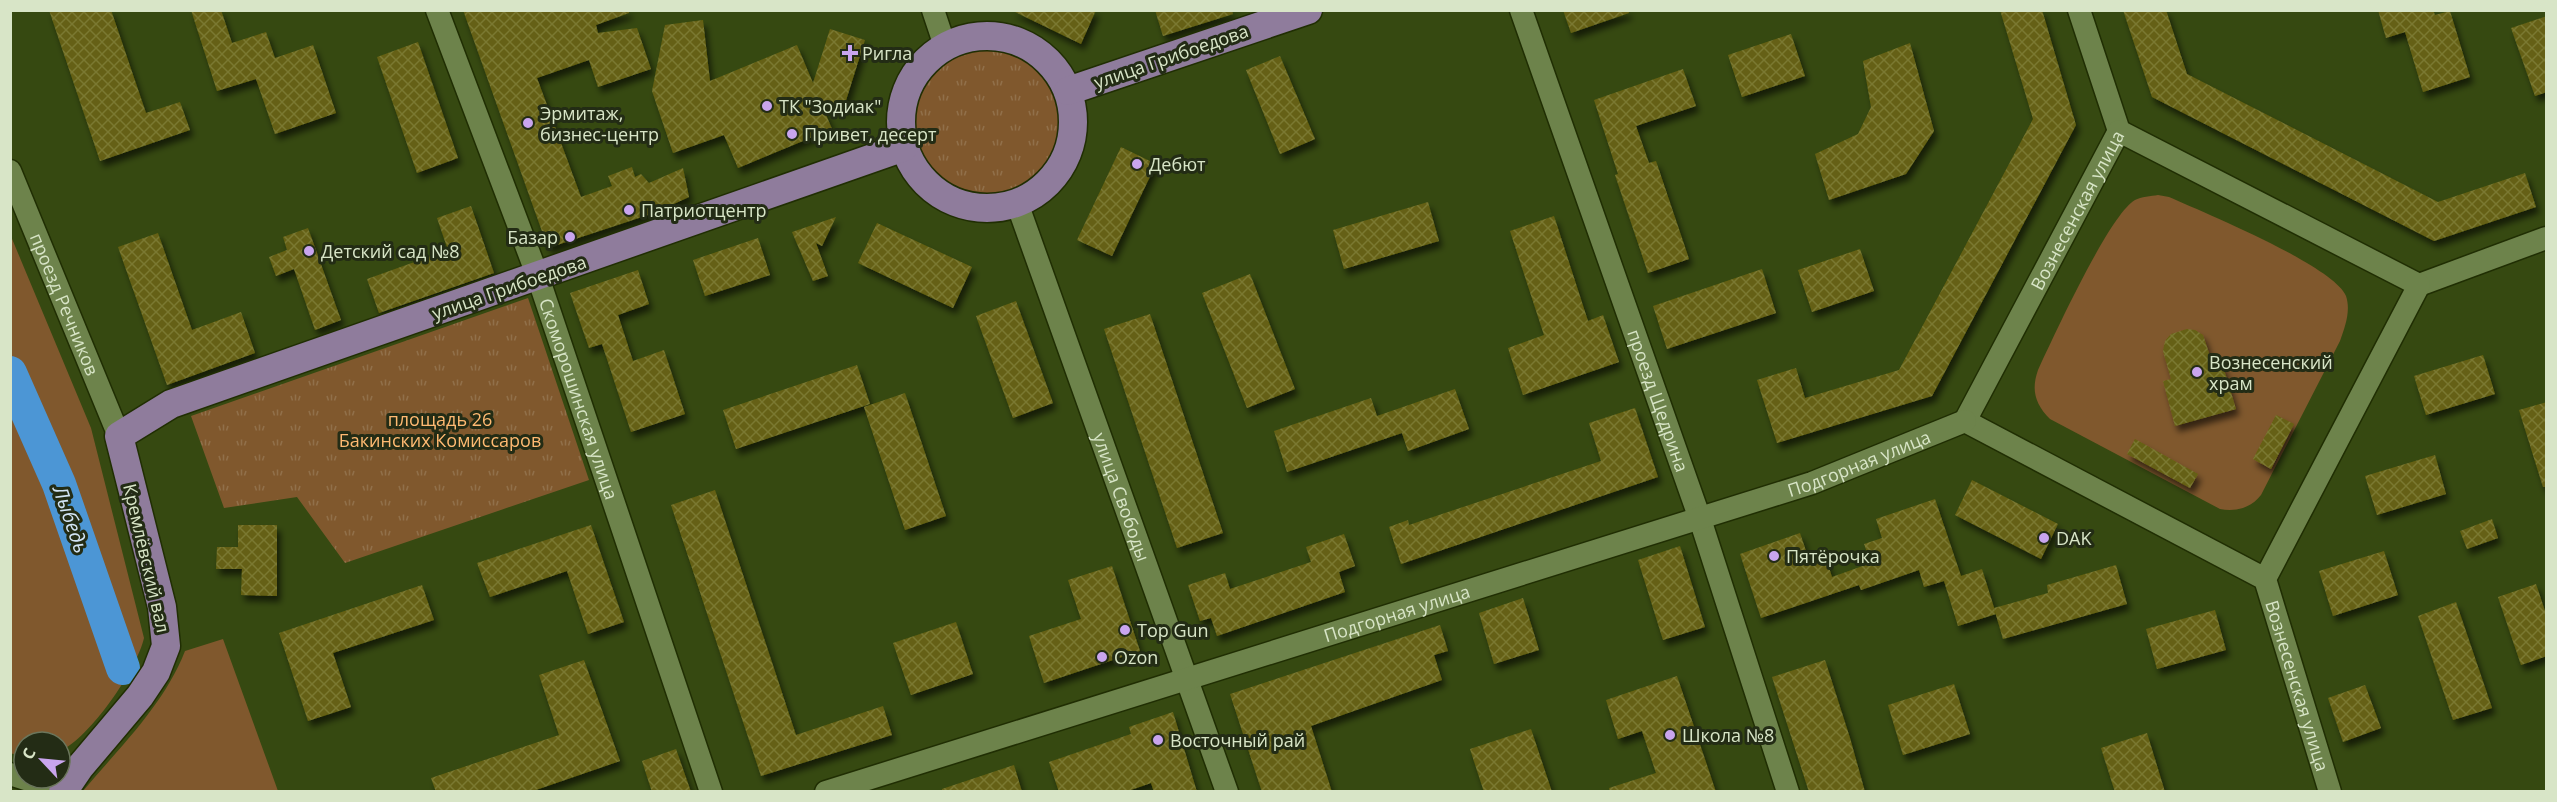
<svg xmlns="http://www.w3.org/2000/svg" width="2557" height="802" font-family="'Open Sans',sans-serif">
  <defs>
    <pattern id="park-tufts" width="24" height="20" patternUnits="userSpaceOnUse" patternTransform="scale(1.5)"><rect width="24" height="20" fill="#80582d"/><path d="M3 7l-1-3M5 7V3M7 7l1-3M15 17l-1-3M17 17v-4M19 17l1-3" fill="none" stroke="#91704a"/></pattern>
    <pattern id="building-cross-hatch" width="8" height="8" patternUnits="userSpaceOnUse" patternTransform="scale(1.5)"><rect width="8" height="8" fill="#656112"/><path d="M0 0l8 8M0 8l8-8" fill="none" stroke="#7a7833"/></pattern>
    <filter id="shadow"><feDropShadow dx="3.5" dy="6" stdDeviation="3" flood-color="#0009"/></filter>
  </defs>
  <rect width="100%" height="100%" fill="#364911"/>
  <!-- grass -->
  <g fill="#80582d">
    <path d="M2158,195L2169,197C2203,212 2334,266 2346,296C2351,311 2345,327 2340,341L2261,495C2251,508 2236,512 2220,509L2050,419C2035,404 2031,390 2038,370C2053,338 2109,215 2135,200C2141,197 2151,196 2158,195Z"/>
    <path d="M10,234L91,428L144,638C137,669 90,738 60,751V742H24V757L10,753Z"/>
    <path d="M223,639L278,791H83C119,748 164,705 185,651Z"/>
  </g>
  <!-- park -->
  <g fill="url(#park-tufts)">
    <circle cx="987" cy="122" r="76"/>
    <path d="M528,298L589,480L345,563L297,497L224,508L191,416Z"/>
  </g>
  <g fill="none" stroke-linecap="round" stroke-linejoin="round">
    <!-- river -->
    <path stroke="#4c96d5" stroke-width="34" d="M10,373L59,484L123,668"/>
  </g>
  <!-- building -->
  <g fill="url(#building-cross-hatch)" filter="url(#shadow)">
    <path d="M49,10H111L146,113L180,102L190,130L100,161Z"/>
    <path d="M191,10H221L232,43L266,32L275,58L313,45L336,113L275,134L256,79L217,91Z"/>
    <path d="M463,10H629V13L596,25L598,33L637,28L651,69L598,87L589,60L537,78L581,197L612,186L608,176L632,167L635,177L641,174L649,183L683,168L689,197L654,213L548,248Z"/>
    <path d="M1011,10H1096L1081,44Z"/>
    <path d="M1155,10H1232L1233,14L1163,36Z"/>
    <path d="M1563,10H1628L1629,13L1571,33Z"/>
    <path d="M2000,10H2042L2076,125L1932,396L1777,443L1757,380L1796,368L1805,398L1899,370L2033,119Z"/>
    <path d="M2123,10H2166L2187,74L2438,202L2525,173L2536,207L2434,241L2152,97Z"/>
    <path d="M2378,10H2433L2435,15L2450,11L2470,77L2423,92L2405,32L2386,38Z"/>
    <path d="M2547,16V92L2535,96L2511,28Z"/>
    <path d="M703,20L710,81L797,45L813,83L830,29L865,40L843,110L821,103L832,129L738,168L724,135L673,153L652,91L665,25Z"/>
    <path d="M1791,34L1805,76L1742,97L1728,55Z"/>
    <path d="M418,42L458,158L417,173L377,57Z"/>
    <path d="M1910,43L1934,131L1906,174L1829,200L1815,154L1858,134L1871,107L1863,61Z"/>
    <path d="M1280,56L1315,139L1280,154L1246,70Z"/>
    <path d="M1683,69L1696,106L1636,126L1649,163L1656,161L1689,259L1648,273L1615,175L1618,174L1594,100Z"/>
    <path d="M1121,147L1156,164L1112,256L1077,240Z"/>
    <path d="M1428,202L1439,241L1344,269L1333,230Z"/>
    <path d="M471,206L494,273L379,313L367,279L448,250L437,218Z"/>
    <path d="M1554,216L1588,321L1603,315L1619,362L1523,395L1508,348L1544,335L1510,231Z"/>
    <path d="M836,217L822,246L816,243L828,276L813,281L792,232Z"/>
    <path d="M877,223L972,267L953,308L858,263Z"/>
    <path d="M308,228L341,320L315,330L294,269L276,276L269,257L287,250L283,237Z"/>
    <path d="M158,233L192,330L241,312L255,353L167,385L118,247Z"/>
    <path d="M758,238L770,275L705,296L693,260Z"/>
    <path d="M1860,249L1874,291L1812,312L1798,270Z"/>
    <path d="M1762,269L1776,313L1667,349L1653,306Z"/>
    <path d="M638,270L649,304L618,315L633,361L664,350L685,414L631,432L602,344L589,348L570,293Z"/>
    <path d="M1250,274L1295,389L1247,408L1202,293Z"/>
    <path d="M1016,301L1053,403L1013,418L976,316Z"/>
    <path d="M1150,314L1223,533L1177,548L1104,329Z"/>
    <path d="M2187,329L2195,330L2203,335L2213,365L2222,363L2236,409L2175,426L2163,381L2171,379L2163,351L2165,341L2171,334Z"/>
    <path d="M2483,355L2495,394L2426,415L2414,376Z"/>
    <path d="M857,365L870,404L736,449L723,410Z"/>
    <path d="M1455,389L1469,429L1408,451L1402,433L1287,472L1274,431L1371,398L1377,416Z"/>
    <path d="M905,393L946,516L905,530L864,407Z"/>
    <path d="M2547,402V487H2543L2519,410Z"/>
    <path d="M1635,408L1658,477L1401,564L1389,527L1408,520L1409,525L1601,461L1589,423Z"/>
    <path d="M2276,415L2294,424L2271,469L2253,459Z"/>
    <path d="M2135,439L2198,474L2190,488L2127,454Z"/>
    <path d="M2435,455L2446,494L2377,515L2365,476Z"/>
    <path d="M1972,480L2058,524L2041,559L1955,515Z"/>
    <path d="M715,490L796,735L883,706L892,735L761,776L671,505Z"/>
    <path d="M1935,499L1961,576L1982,569L1996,614L1958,626L1944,581L1924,587L1919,570L1861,590L1859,585L1761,618L1740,554L1800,533L1808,557L1824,552L1832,577L1871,563L1864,544L1882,538L1876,519Z"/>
    <path d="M2492,519L2498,538L2467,549L2460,531Z"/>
    <path d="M238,525H277V596L241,595L242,569H216L217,547H238Z"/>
    <path d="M591,525L624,622L588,634L567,571L490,597L477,563Z"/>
    <path d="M1344,534L1355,566L1339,572L1345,592L1217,636L1211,618L1200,621L1188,585L1225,573L1230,589L1311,562L1306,547Z"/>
    <path d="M1680,546L1705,627L1663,640L1638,560Z"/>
    <path d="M2384,551L2398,595L2333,616L2319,571Z"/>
    <path d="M2116,565L2127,604L2003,639L1994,608L2048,593L2047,585Z"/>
    <path d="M1112,566L1140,651L1044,683L1029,636L1081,619L1068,580Z"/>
    <path d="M2536,584L2547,617V656L2521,665L2498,597Z"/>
    <path d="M422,585L434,620L333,653L351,707L308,721L279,633Z"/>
    <path d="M1523,598L1539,650L1494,664L1479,613Z"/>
    <path d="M2456,602L2492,708L2453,720L2418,616Z"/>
    <path d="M2215,610L2226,650L2157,669L2146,629Z"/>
    <path d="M956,622L973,674L911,695L893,643Z"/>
    <path d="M1440,625L1448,651L1434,655L1442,680L1311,726L1332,792H1262L1230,694Z"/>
    <path d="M584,660L620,761L530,792H436L431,778L559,735L539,675Z"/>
    <path d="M1825,660L1850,738L1865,792H1809L1772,677Z"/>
    <path d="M1677,676L1716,792H1610L1609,788L1656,773L1642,731L1618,739L1606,700Z"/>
    <path d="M1954,684L1970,734L1903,755L1888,705Z"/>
    <path d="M2365,685L2381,728L2343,742L2328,698Z"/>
    <path d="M1173,712L1197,792H1154L1151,783L1125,792H1059L1049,762L1131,734L1129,727Z"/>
    <path d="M1531,729L1552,792H1484L1470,749Z"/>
    <path d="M2147,733L2165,792H2115L2101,748Z"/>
    <path d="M676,749L691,792H652L642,761Z"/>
    <path d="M1014,765L1022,792H942V789Z"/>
  </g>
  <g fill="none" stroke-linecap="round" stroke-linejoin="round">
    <defs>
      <g id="minor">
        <path id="s1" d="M437,10L538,277L711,792"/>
        <path d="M933,10L945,46"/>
        <path id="s2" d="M1521,10L1700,519L1788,792"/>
        <path d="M2079,10L2119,131"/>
        <path id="s3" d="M10,171L119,436"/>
        <path id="s4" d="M1017,203L1227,792"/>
        <path d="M2419,285L2546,238"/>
        <path id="s5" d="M2265,579L1965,421L2119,131L2419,285L2265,579L2330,792"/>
        <path d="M10,774L63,791"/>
        <path id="s6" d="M826,792L1812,483L1965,421"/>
      </g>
      <g id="major">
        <circle cx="987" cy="122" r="86"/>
        <path d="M1068,91L1308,10"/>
        <path d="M63,792L80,767L140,696L156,672L166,646L162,607L119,436L171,404L904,147"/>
      </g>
    </defs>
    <!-- minor casing -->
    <use href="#minor" stroke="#202e03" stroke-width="25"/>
    <!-- major casing -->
    <use href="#major" stroke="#202e03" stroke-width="31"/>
    <!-- minor -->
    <use href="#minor" stroke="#6d834b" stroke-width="22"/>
    <!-- major -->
    <use href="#major" stroke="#8f7c9c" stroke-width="28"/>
  </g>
  <!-- markers -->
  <g fill="#c9a5ee" stroke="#232c15" stroke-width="2">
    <path d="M847 44h6v6h6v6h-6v6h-6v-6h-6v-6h6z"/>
    <circle cx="767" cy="106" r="6"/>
    <circle cx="528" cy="123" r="6"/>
    <circle cx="792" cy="134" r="6"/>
    <circle cx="1137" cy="164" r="6"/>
    <circle cx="629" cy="210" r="6"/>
    <circle cx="570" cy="237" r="6"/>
    <circle cx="309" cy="251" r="6"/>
    <circle cx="2197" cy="372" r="6"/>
    <circle cx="2044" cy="538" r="6"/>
    <circle cx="1774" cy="556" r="6"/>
    <circle cx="1125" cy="630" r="6"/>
    <circle cx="1102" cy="657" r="6"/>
    <circle cx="1670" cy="735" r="6"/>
    <circle cx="1158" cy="740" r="6"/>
  </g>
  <g text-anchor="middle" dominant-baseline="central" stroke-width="6" stroke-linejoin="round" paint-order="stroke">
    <!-- poi labels -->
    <g font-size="18" fill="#d8e5c7" stroke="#232c15" text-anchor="start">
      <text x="862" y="53">Ригла</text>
      <text x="779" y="106">ТК "Зодиак"</text>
      <text x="540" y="113">Эрмитаж,<tspan x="540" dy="21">бизнес-центр</tspan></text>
      <text x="804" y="134">Привет, десерт</text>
      <text x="1149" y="164">Дебют</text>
      <text x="641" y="210">Патриотцентр</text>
      <text x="558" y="237" text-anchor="end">Базар</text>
      <text x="321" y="251">Детский сад №8</text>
      <text x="2209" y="362">Вознесенский<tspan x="2209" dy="21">храм</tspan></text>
      <text x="2056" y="538">DAK</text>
      <text x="1786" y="556">Пятёрочка</text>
      <text x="1137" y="630">Top Gun</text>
      <text x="1114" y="657">Ozon</text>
      <text x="1682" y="735">Школа №8</text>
      <text x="1170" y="740">Восточный рай</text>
    </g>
    <!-- street labels -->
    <g font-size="18" fill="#d8e5c7" stroke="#232c15">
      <text transform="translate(1171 56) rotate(-19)">улица Грибоедова</text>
      <text stroke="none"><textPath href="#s5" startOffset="578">Вознесенская улица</textPath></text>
      <text transform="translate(509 287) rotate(-19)">улица Грибоедова</text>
      <text stroke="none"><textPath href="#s3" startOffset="144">проезд Речников</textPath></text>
      <text stroke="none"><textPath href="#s1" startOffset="414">Скоморошинская улица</textPath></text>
      <text stroke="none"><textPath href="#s2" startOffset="414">проезд Щедрина</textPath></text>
      <text stroke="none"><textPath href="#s6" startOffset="1084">Подгорная улица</textPath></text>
      <text stroke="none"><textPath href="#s4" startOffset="312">улица Свободы</textPath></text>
      <text transform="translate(147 558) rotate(77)">Кремлёвский вал</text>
      <text stroke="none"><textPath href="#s6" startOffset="598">Подгорная улица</textPath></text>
      <text stroke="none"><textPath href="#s5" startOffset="1448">Вознесенская улица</textPath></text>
    </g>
    <!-- park labels -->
    <g font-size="18" fill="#ffba72" stroke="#232c15">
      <text x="440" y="419">площадь 26<tspan x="440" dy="21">Бакинских Комиссаров</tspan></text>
    </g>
    <!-- water labels -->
    <g font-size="20" font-style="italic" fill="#d2e4f5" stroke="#232c15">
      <text transform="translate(71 519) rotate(71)">Лыбедь</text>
    </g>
  </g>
  <!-- border -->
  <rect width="2557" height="802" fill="none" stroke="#d8e5c7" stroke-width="24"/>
  <!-- north arrow -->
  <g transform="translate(42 760) rotate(296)"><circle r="28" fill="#232c15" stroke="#6b765c" stroke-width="1.5"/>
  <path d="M0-4.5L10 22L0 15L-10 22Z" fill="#c9a5ee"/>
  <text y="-9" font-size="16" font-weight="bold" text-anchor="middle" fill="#d8e5c7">С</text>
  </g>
</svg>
